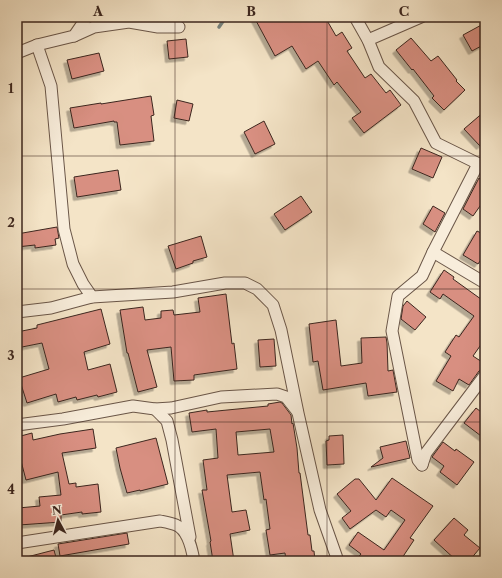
<svg xmlns="http://www.w3.org/2000/svg" width="502" height="578" font-family="'Libre Caslon Text',serif">
  <defs>
    <filter id="shadow"><feDropShadow dx="-3.5" dy="3.5" stdDeviation="0" flood-color="#0004"/></filter>
  </defs>
  <rect width="100%" height="100%" fill="#f4e4c7"/>
  <filter id="stains"><feTurbulence type="fractalNoise" baseFrequency=".005" numOctaves="4"/><feColorMatrix values="0 0 0 0 .2 0 0 0 0 .09 0 0 0 0 .02 0 0 0 .5 -.17"/></filter>
  <radialGradient id="worn" r=".72"><stop offset=".6" stop-color="#630" stop-opacity="0"/><stop offset="1" stop-color="#630" stop-opacity=".3"/></radialGradient>
  <g fill="none" stroke-linecap="round" stroke-linejoin="round">
    <!-- stream -->
    <path stroke="#76817c" stroke-width="3.5" d="M219,27L226,17"/>
  </g>
  <!-- building -->
  <g fill="#d88f81" stroke="#3c261e" fill-rule="evenodd" filter="url(#shadow)">
    <path d="M254,17H325L336,36L342,32L352,48L347,51L365,78L371,74L386,93L390,90L401,105L364,133L352,118L361,112L337,82L334,85L318,61L306,69L292,46L275,56Z"/>
    <path d="M485,23V44L472,51L463,35Z"/>
    <path d="M411,38L431,61L438,56L457,80L456,81L465,90L444,110L432,98L434,96L413,69L412,70L396,50Z"/>
    <path d="M186,39L188,57L169,59L167,41Z"/>
    <path d="M99,53L104,71L72,79L67,60Z"/>
    <path d="M151,96L154,115L151,116L154,141L120,145L117,122H114V121L74,128L70,108L101,103V104Z"/>
    <path d="M177,100L193,104L189,121L174,118Z"/>
    <path d="M485,111V142L480,146L464,129Z"/>
    <path d="M264,121L275,144L255,154L244,132Z"/>
    <path d="M421,148L442,157L433,178L412,169Z"/>
    <path d="M118,170L121,190L77,197L74,177Z"/>
    <path d="M479,178L485,183V199L473,216L463,209Z"/>
    <path d="M301,196L312,212L285,230L274,214Z"/>
    <path d="M433,206L445,213L435,232L423,224Z"/>
    <path d="M57,227L59,238L55,239L56,245L35,248V245L17,247V234Z"/>
    <path d="M477,231L485,235V254L478,264L463,255Z"/>
    <path d="M201,236L207,257L193,261V263L176,269L168,246Z"/>
    <path d="M444,270L454,277L453,279L485,302V339L473,356L485,364V367L479,371L469,385L459,379L453,391L436,381L451,356L445,352L456,335L459,337L474,316L443,294L440,299L430,292Z"/>
    <path d="M226,294L232,344L234,343L237,369L194,375V380L174,381L171,347L147,350L157,387L138,392L128,353H127L120,310L143,307L145,320L161,318V311L173,310L174,315L200,312L198,298Z"/>
    <path d="M407,301L426,317L415,330L401,319L403,306Z"/>
    <path d="M101,309L110,344L84,352L88,370L110,364L117,392L98,397L97,395L77,400L76,397L58,402L56,394L27,403L19,378L49,369L42,343L17,348V332L37,328V325Z"/>
    <path d="M336,320L341,366L362,363L361,338L386,337L387,343L388,371L393,370L397,392L368,396L366,383L323,390L318,361L313,362L309,324Z"/>
    <path d="M274,339L276,366L260,367L258,340Z"/>
    <path d="M280,402L282,403L291,415L292,424L293,423L297,448L299,473H300L308,535H310L312,551H314L315,561H286L285,553L270,555L266,530L270,529L266,499L264,500L260,472L227,475L232,512L246,510L250,530L230,534L234,561H213L210,542L211,541L202,490H207L203,460L218,458L216,429L192,432L189,413L207,410V412L268,406V404ZM270,429L274,452L238,455L236,432Z"/>
    <path d="M476,408L485,415V439L464,423Z"/>
    <path d="M93,429L96,448L62,453L69,484L76,483V487L98,484L101,512L82,514V512L61,515V522L19,525L18,508L40,506L39,497L61,495L58,472L26,480L21,461L17,462V437L32,433L33,440L60,434Z"/>
    <path d="M343,435L344,464L327,465L326,441L329,440V436Z"/>
    <path d="M156,438L168,484L140,491V490L127,493L120,468L116,448Z"/>
    <path d="M406,441L410,458L371,467L383,458L380,447Z"/>
    <path d="M443,442L455,451L456,449L474,462L457,485L440,472L444,466L432,457Z"/>
    <path d="M392,478L433,506L410,538L414,540L400,561H355L361,554L349,545L358,532L384,550L405,520L391,510L386,517L376,510L350,529L342,518L351,511L337,494L355,479H359L376,500Z"/>
    <path d="M454,518L468,530L464,535L480,548L469,561H457L434,540Z"/>
    <path d="M127,533L129,544L60,556L58,544Z"/>
    <path d="M54,550L57,561H24L23,558Z"/>
  </g>
  <g fill="none" stroke-linecap="round" stroke-linejoin="round">
    <defs>
      <g id="minor">
        <path d="M355,17L368,40L379,67L414,101L436,143L485,167"/>
        <path d="M74,36L94,27L129,22L158,27H179"/>
        <path d="M368,40L421,17"/>
        <path d="M37,45L51,86L64,229L73,264L83,284L92,297"/>
        <path d="M17,53L37,45L74,36L85,20V17"/>
        <path d="M433,252L485,283"/>
        <path d="M17,312L51,308L92,297L173,292L225,283H245L257,289L273,305L281,330L298,413L320,510L338,561"/>
        <path d="M155,409L167,421L172,440L190,537"/>
        <path d="M17,425L63,419L133,406L155,409L171,408L221,397L277,394L286,397L297,411"/>
        <path d="M422,465L418,460L392,331L398,296L422,276L433,252L478,164"/>
        <path d="M422,465L426,453L485,375"/>
        <path d="M17,543L160,521C165,522 171,523 176,525C188,530 192,549 194,561"/>
      </g>
    </defs>
    <!-- minor casing -->
    <use href="#minor" stroke="#6a5648" stroke-width="13"/>
    <!-- minor -->
    <use href="#minor" stroke="#f8eddb" stroke-width="11"/>
  </g>
  <!-- grid -->
  <path fill="none" stroke="#3c261e" stroke-width="1" stroke-opacity="0.55" d="M175,17V561M327,17V561M17,156H485M17,289H485M17,422H485"/>
  <!-- margin -->
  <rect width="502" height="578" fill="none" stroke="#f4e4c7" stroke-width="44"/>
  <!-- north arrow -->
  <g transform="translate(58 520) rotate(353)" stroke="#f8eddb" stroke-width="3" paint-order="stroke">
  <path d="M0-3L7 15L0 10L-7 15Z" fill="#3c261e"/>
  <text y="-6" font-size="11" font-weight="bold" text-anchor="middle" fill="#3c261e">N</text>
  </g>
  <rect x="22" y="22" width="458" height="534" fill="none" stroke="#3c261e" stroke-width="1.5"/>
  <g font-size="13" text-anchor="middle" font-weight="bold" fill="#3c261e">
    <text x="98" y="16">A</text>
    <text x="251" y="16">B</text>
    <text x="404" y="16">C</text>
    <text x="11" y="93">1</text>
    <text x="11" y="227">2</text>
    <text x="11" y="360">3</text>
    <text x="11" y="494">4</text>
  </g>
  <rect width="100%" height="100%" filter="url(#stains)"/>
  <rect width="100%" height="100%" fill="url(#worn)"/>
</svg>
